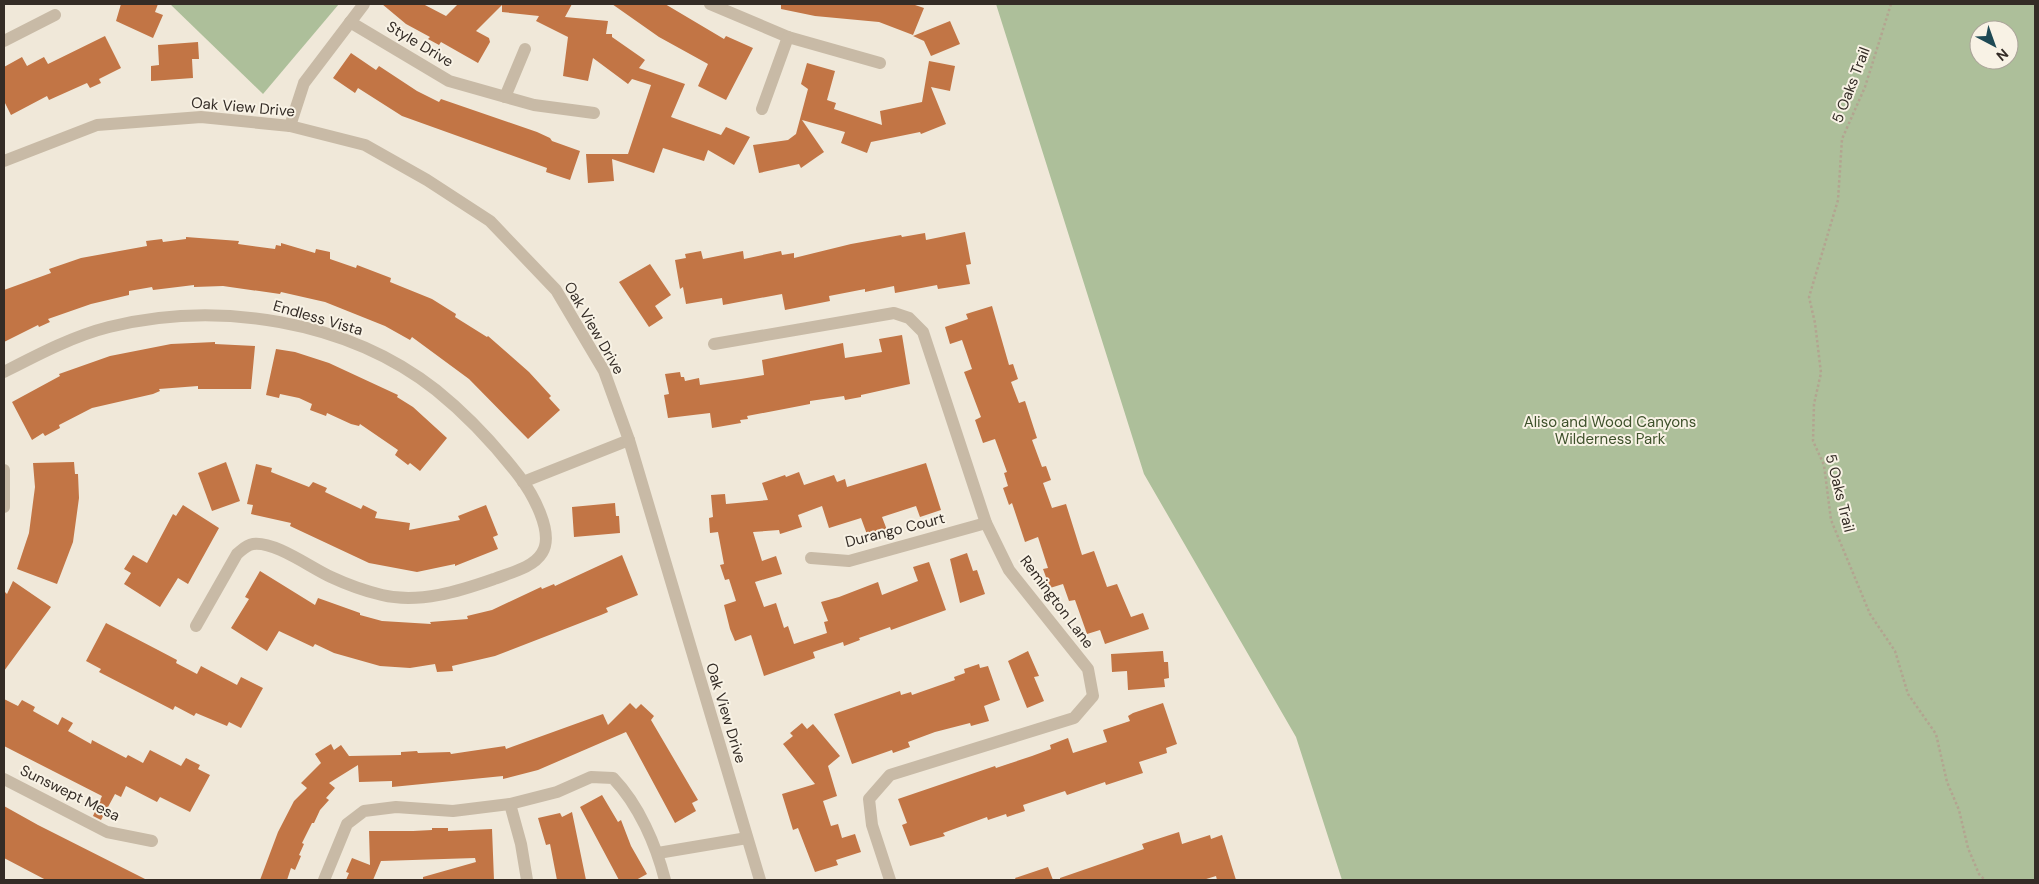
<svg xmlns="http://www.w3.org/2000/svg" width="2039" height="884" font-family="'DM Sans',sans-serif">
  <rect width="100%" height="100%" fill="#f0e8d9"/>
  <!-- green -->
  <g fill="#adbf9a" fill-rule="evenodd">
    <path d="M170,4H339L263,94Z"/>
    <path d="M996,4H2035V880H1342L1296,737L1144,474ZM1979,30H2009V60H1979Z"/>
  </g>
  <!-- building -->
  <g fill="#c27545">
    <path d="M121,4H158L155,12L163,15L153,38L116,21Z"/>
    <path d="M382,4H423L446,16L458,4H572L565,17L608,21L606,34H612V37L645,60L639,68L685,84L671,117L721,135L726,127L750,137L734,165L708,150L704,161L663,148L654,173L612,159L614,181L588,183L586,154H628L651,85L632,79L628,84L593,58L588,81L563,76L568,37L536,21L539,16L502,12V5L476,31L489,38L490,42L478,63L441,42L439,45L428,39L430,37L406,24Z"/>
    <path d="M612,4H665L724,39L726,36L753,48L726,100L698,86L708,64L659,37Z"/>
    <path d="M781,4H912L924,8L913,35L879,22L815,16L781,9Z"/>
    <path d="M950,21L960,44L931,56L924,41L913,36Z"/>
    <path d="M105,36L121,68L99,79L101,83L90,88L87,83L49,100L47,96L11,115L4,101V67L22,57L27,66L44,57L48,64Z"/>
    <path d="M198,42L199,59H192L193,78L151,81V66L159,65L158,45Z"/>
    <path d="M351,53L376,70L379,66L417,91L439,102L441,99L537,132L550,138L552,141L580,151L570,180L546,172L547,168L402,116L358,88L355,93L333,78Z"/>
    <path d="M929,61L955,66L950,91L931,87L946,124L921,134L920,132L871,142L867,153L841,143L845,132L802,120L824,152L801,168L799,164L759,173L753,145L788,140L796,134L808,89L801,84L807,63L835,71L827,100L836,103L834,109L882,125L880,111L922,102Z"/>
    <path d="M965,232L971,264L966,265L970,284L938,289L937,285L895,293L894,286L865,292V289L829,296L830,301L785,310L782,294L723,305L722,298L686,304L683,287L680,289L675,260L686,258L685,254L701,251L703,259L743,251L744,259L781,251L782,255L794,253V258L851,244L901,235L902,237L925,233L926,240Z"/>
    <path d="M186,237L239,241L238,244L275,249L276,245L281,246V243L315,253L316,249L330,252V259L356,268L357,265L391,278L390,282L432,299L456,314L455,317L487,337L488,336L529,372L551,396L549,398L560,410L528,439L469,379L412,337L410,340L385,326L325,302L281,292L280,294L223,286L194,287V285L153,290L152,287L129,291V295L91,304L48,319L50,322L39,327L38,325L4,342V290L51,273L49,269L81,258L147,246L146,241L162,239L163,242L186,239Z"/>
    <path d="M650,264L671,295L655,306L663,318L649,327L619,282Z"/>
    <path d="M992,306L1009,365L1013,364L1018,379L1011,382L1019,403L1025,401L1037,438L1032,440L1042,467L1046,466L1051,480L1043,483L1052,508L1066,504L1082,555L1094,551L1107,587L1117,584L1131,617L1143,613L1149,629L1105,644L1100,630L1087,634L1075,600L1069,601L1063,584L1050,588L1043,569L1048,568L1038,537L1025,542L1012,503L1009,505L1003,488L1008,486L1004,473L1007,472L995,439L983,443L975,420L981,417L964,372L972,369L962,340L950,344L945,327L968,319L966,314Z"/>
    <path d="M902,335L910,384L861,395V397L845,400L844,396L810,401V404L747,416L748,419L740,420L741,423L712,428L710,413L668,418L664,395L669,394L665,374L680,372L681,377H684L685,381L699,378L700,385L741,379L764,375L762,360L843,343L845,358L882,352L879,339Z"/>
    <path d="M215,342V344L255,346L251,389H198V386L159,389L160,391L153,394L92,408L59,425L60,428L45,436L43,433L32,440L12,402L60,376L59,374L110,356L171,344Z"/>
    <path d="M276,349L295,352L329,363L398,395L397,397L413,407L447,438L420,471L410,463L408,465L395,455L398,450L360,424L359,426L351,424L327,413L326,416L310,410L312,404L299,398L280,394L279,398L266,395Z"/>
    <path d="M74,462L75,474H78L79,498L73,542L57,584L17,569L29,533L35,487L33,463Z"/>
    <path d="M226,462L240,501L212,511L198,473Z"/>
    <path d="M926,463L941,510L920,517L916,506L882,517L887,530L868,537L861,518L829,528L822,506L798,515L802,527L780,534L779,530L753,532L762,561L776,556L782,574L755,582L764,607L776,603L784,628L788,626L794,644L827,633L824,622L828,621L821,602L839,597L878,582L882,595L918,581L913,567L929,562L946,610L891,630L890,627L859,638L860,640L844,646L843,642L813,652L815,658L764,676L751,635L735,641L730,629L724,605L736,601L729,579L725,580L720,565L724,564L718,532L710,533L709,518L713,517L711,495L725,494L726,504L768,500L762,483L785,475L786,477L799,472L804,485L834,475L837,482L845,479L847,487Z"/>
    <path d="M256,464L272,468L271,472L309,487L313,482L327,488L325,492L361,509L363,505L377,512L375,518L410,523L409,530L460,520L458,516L486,505L498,535L493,537L498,549L455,566V564L417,572L369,563L290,526L291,523L251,514L253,505L247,504Z"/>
    <path d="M615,503L616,516H619L620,533L574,537L572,507Z"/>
    <path d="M183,505L219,528L188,584L178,578L160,607L124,584L131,573L124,569L133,555L147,563L173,514L176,516Z"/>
    <path d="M967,553L973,571L977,570L985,594L960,603L950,559Z"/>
    <path d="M622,555L638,595L606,608L608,612L601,615L495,656L452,666L453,671L437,672L435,664L410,668L380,666L334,653L315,644L313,647L279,631L267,651L231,628L249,599L245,597L260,571L315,605L318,598L360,613V615L382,621L431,624L430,622L468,619L467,616L492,610L541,587L542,589L554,584L555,586Z"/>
    <path d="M13,581L51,607L4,671V591L7,594Z"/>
    <path d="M106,623L158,650L177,660L176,663L197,674L201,666L237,685L241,677L263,688L241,728L229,722L227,726L196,713L194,716L175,706L173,710L99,672L101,669L86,661Z"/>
    <path d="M1028,651L1039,676L1034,677L1044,701L1027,708L1008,661Z"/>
    <path d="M1163,651L1164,662H1168L1169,678L1164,679L1165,687L1128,690L1127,671L1112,672L1111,654Z"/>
    <path d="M979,664L980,668L988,666L1000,700L984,706L989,721L971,726L970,723L935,732L908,742L910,747L893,753L892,750L852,764L834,714L900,691L901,695L911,692L912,695L955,680L954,677L965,673L964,669Z"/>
    <path d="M4,699L18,706L22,700L35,707L33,711L58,725L62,717L73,723L68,731L91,744L92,740L126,758L128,755L143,763L150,750L181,766L186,758L200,765L198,769L210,775L190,812L160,797L157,802L126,786L121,797L115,794L101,820L93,816L102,796L4,746Z"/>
    <path d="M630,703L636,709L641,704L654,716L651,720L698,800L692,803L696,811L675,823L626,732L538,770L503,779V776L392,787V781L359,782L358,765L329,783L335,788L326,798L329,800L320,810L314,823H312L302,843L304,844L299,855L301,856L295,870L291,868L287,880H260L278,832L294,801L307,788L301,783L321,763L315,754L331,744L334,750L341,745L349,756L401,755V752L417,751L418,753L450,752L451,754L505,746L506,749L603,714L608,725Z"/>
    <path d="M1163,703L1177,744L1166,748L1167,753L1139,762L1143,773L1106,785L1105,782L1067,795L1065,791L1023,805L1025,811L1007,817L1006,814L988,820L987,817L943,833L945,836L910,846L902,825L907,823L898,799L995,766L996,768L1032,756L1051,749L1050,745L1068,738L1073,753L1107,742L1103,730L1130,721L1128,716L1133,713Z"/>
    <path d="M802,723L807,729L813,724L840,756L828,766L837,796L823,801L831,826L838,824L842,838L855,834L861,852L836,860L838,865L815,872L798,828L793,830L782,794L815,784L783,744L793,736L790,733Z"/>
    <path d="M602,795L618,822L621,820L631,846L647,874L636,880H619L580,807Z"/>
    <path d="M4,806L38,825L147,880H46L4,858Z"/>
    <path d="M572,812L586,880H557L550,844L546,845L538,818L560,813L562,817Z"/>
    <path d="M432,828H448V831L492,829L494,880H423V877L476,862L475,858L381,861L373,880H346L349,873L346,872L352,858L370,865L369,831H413L432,830Z"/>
    <path d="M1179,832L1182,844L1210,835L1211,839L1222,835L1236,880H1217L1216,876L1203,880H1060V878L1144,849L1142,844Z"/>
    <path d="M1048,867L1053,880H1016L1015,878Z"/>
  </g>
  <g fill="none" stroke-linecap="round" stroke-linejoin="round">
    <!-- path -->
    <path stroke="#b3a490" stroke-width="2.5" stroke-dasharray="2.5 2.5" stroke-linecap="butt" d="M1891,4L1865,87L1842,139L1838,200L1809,297L1815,323L1821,373L1814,404L1813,441L1824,465L1831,520L1870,614L1895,651L1908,694L1936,734L1947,782L1959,810L1968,848L1979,874L1985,880"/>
    <!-- minor -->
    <g stroke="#c8baa6" stroke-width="12">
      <path d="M710,4L788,37L880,63"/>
      <path d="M350,22L449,81L534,105L594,113"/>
      <path d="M4,41L55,15"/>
      <path d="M505,97L525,49"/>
      <path d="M762,109L788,37"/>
      <path d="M290,126L304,83L364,4"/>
      <path d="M714,344L894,313L909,318L923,332L986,523L1009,570L1088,669L1093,696L1074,718L890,775L869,799L872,825L890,880"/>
      <path d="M4,372C37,355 73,336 109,327C218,300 347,320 436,390C467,415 495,445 519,476C532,493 555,533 542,553C533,568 509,573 494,579C460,591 419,604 382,595C365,591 346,584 331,577C311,568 275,541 253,544C246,545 242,550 237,554L196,626"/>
      <path d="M4,470V507"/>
      <path d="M523,482L629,440"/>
      <path d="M811,558L849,561L986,523"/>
      <path d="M4,779L107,832L152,841"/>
      <path d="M510,804L521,844L527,880"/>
      <path d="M658,853L747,838"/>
      <path d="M324,880L347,824L364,811L396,807L453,811L510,804L557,792L591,777L613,778C639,805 656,845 665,880"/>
    </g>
    <!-- tertiary -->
    <path stroke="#c8baa6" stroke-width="12" d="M4,161L97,125L201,117L290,126L365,145L427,180L490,221L556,290L604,371L629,440L760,880"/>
  </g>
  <g text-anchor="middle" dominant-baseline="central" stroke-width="4" stroke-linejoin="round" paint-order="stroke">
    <!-- street labels -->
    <g font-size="15" fill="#342c26" stroke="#f8f2e5">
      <text transform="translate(420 44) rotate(31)">Style Drive</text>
      <text transform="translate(1851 85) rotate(-69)">5 Oaks Trail</text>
      <text transform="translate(243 107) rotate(5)">Oak View Drive</text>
      <text transform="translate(318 318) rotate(16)">Endless Vista</text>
      <text transform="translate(594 328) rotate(60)">Oak View Drive</text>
      <text transform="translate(1840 493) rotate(76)">5 Oaks Trail</text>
      <text transform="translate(895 530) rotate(-14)">Durango Court</text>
      <text transform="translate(1057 602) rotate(53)">Remington Lane</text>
      <text transform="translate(726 713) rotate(73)">Oak View Drive</text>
      <text transform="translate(70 793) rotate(26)">Sunswept Mesa</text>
    </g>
    <!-- park labels -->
    <g font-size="15" fill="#3e512b" stroke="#f8f2e5">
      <text x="1610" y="422">Aliso and Wood Canyons<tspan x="1610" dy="17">Wilderness Park</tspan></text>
    </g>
  </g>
  <!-- border -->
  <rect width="2039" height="884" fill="none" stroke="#342c26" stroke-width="10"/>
  <!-- north arrow -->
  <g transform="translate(1994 45) rotate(139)"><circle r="24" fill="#f8f2e5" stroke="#aaa399"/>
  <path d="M0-4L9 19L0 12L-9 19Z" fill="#1e4954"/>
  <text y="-8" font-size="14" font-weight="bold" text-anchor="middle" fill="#342c26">N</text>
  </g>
</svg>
